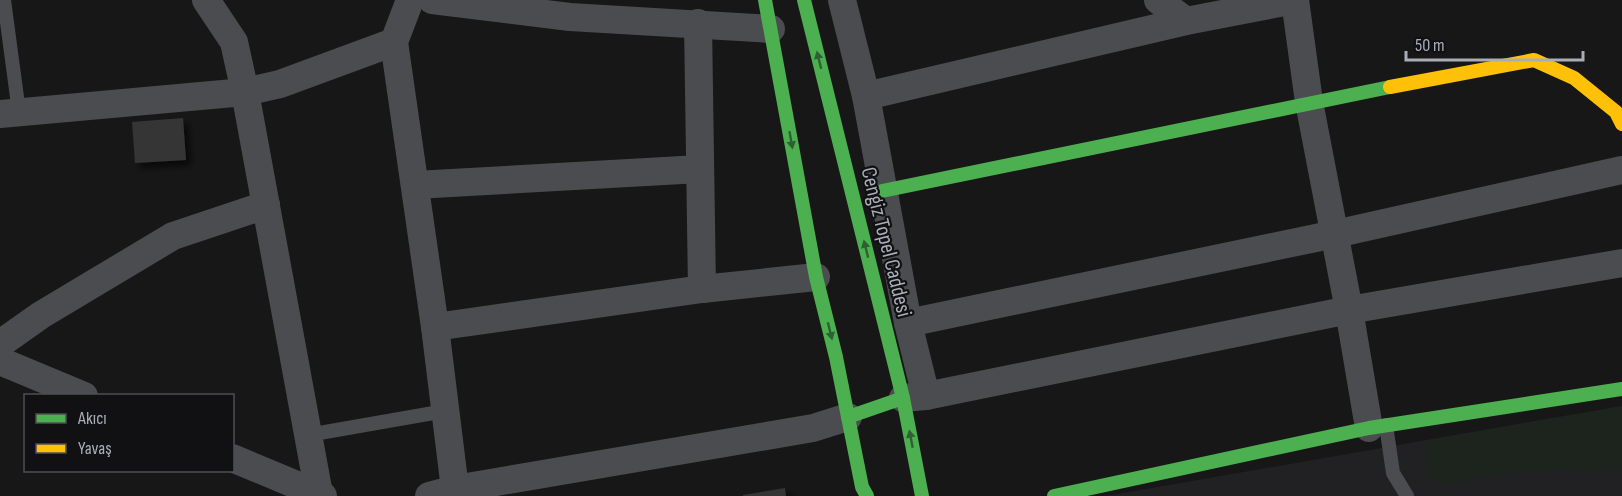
<svg xmlns="http://www.w3.org/2000/svg" width="1622" height="496" font-family="'Sofia Sans Condensed',sans-serif">
  <defs>
    <filter id="shadow"><feDropShadow dx="5.5" dy="5.5" stdDeviation="3" flood-color="#0009"/></filter>
  </defs>
  <rect width="100%" height="100%" fill="#171717"/>
  <!-- built -->
  <path fill="#212123" d="M1622,406V496H1106L1427,440Z"/>
  <!-- green -->
  <path fill="#1d241e" d="M1622,406V469L1513,473L1445,485L1432,479L1424,462L1427,440Z"/>
  <!-- building -->
  <g fill="#353536" filter="url(#shadow)">
    <path d="M183,118L186,160L135,163L132,122Z"/>
    <path d="M785,488L786,496H743V495Z"/>
  </g>
  <g fill="none" stroke-linecap="round" stroke-linejoin="round">
    <!-- lane -->
    <g stroke="#4b4c50" stroke-width="14">
      <path d="M4,0L19,112"/>
      <path d="M1386,425L1393,473L1407,496"/>
      <path d="M308,435L445,411"/>
    </g>
    <!-- street -->
    <g stroke="#4b4c50" stroke-width="28">
      <path d="M206,0L234,42L245,92L319,494"/>
      <path d="M410,0L394,42L435,327L455,489"/>
      <path d="M432,0L570,17L771,29"/>
      <path d="M842,0L866,96L908,323L926,396"/>
      <path d="M1158,0L1186,21"/>
      <path d="M1295,0L1309,102L1349,310L1369,428"/>
      <path d="M698,23L702,289"/>
      <path d="M866,96L1186,21L1295,0"/>
      <path d="M0,114L245,92L280,84L394,42"/>
      <path d="M415,185L700,169"/>
      <path d="M908,323L1335,234L1622,170"/>
      <path d="M435,327L702,289L816,277"/>
      <path d="M0,344L41,315L173,236L266,205"/>
      <path d="M0,361L84,396"/>
      <path d="M903,398L926,396L1349,310L1622,263"/>
      <path d="M232,458L323,496"/>
      <path d="M429,496L455,489L813,428L848,417"/>
    </g>
    <!-- fast -->
    <g stroke="#4caf50" stroke-width="14">
      <path d="M765,0L816,277L836,357L862,487L867,496"/>
      <path d="M804,0L903,398L922,496"/>
      <path d="M882,191L1390,87"/>
      <path d="M848,417L903,398"/>
      <path d="M1054,496L1369,428L1622,389"/>
    </g>
    <!-- slow -->
    <path stroke="#ffc107" stroke-width="14" d="M1390,87L1534,60L1574,78L1616,112L1622,124"/>
  </g>
  <!-- one-way arrows -->
  <defs><path id="oneway-solid" d="M-6-.8H1V-3.2L6.5 0L1 3.2V.8H-6Z" transform="scale(1.5)"/></defs>
  <g fill="#2e6032">
    <use href="#oneway-solid" transform="translate(819 60) rotate(-104)"/>
    <use href="#oneway-solid" transform="translate(791 140) rotate(80)"/>
    <use href="#oneway-solid" transform="translate(866 249) rotate(-104)"/>
    <use href="#oneway-solid" transform="translate(830 331) rotate(76)"/>
    <use href="#oneway-solid" transform="translate(911 439) rotate(-101)"/>
  </g>
  <g text-anchor="middle" dominant-baseline="central" stroke-width="4.5" stroke-linejoin="round" paint-order="stroke">
    <!-- street labels -->
    <g font-size="22" fill="#a8adb8" stroke="#111113">
      <text transform="translate(886 242) rotate(76)">Cengiz Topel Caddesi</text>
    </g>
  </g>
  <!-- legend -->
  <rect x="24" y="394" width="210" height="78" fill="#111113" stroke="#4d4f55" stroke-width="1.5"/>
  <rect x="36" y="414" width="30" height="9" fill="#4caf50" stroke="#4d4f55" stroke-width="1.5"/>
  <text x="78" y="424" font-size="18" fill="#a8adb8">Akıcı</text>
  <rect x="36" y="444" width="30" height="9" fill="#ffc107" stroke="#4d4f55" stroke-width="1.5"/>
  <text x="78" y="454" font-size="18" fill="#a8adb8">Yavaş</text>
  <!-- scale -->
  <path d="M1406 51v9h177v-9" fill="none" stroke="#a8adb8" stroke-width="3"/>
  <text x="1415" y="51" font-size="18" fill="#a8adb8" stroke="#111113" stroke-width="4.5" paint-order="stroke">50 m</text>
</svg>
